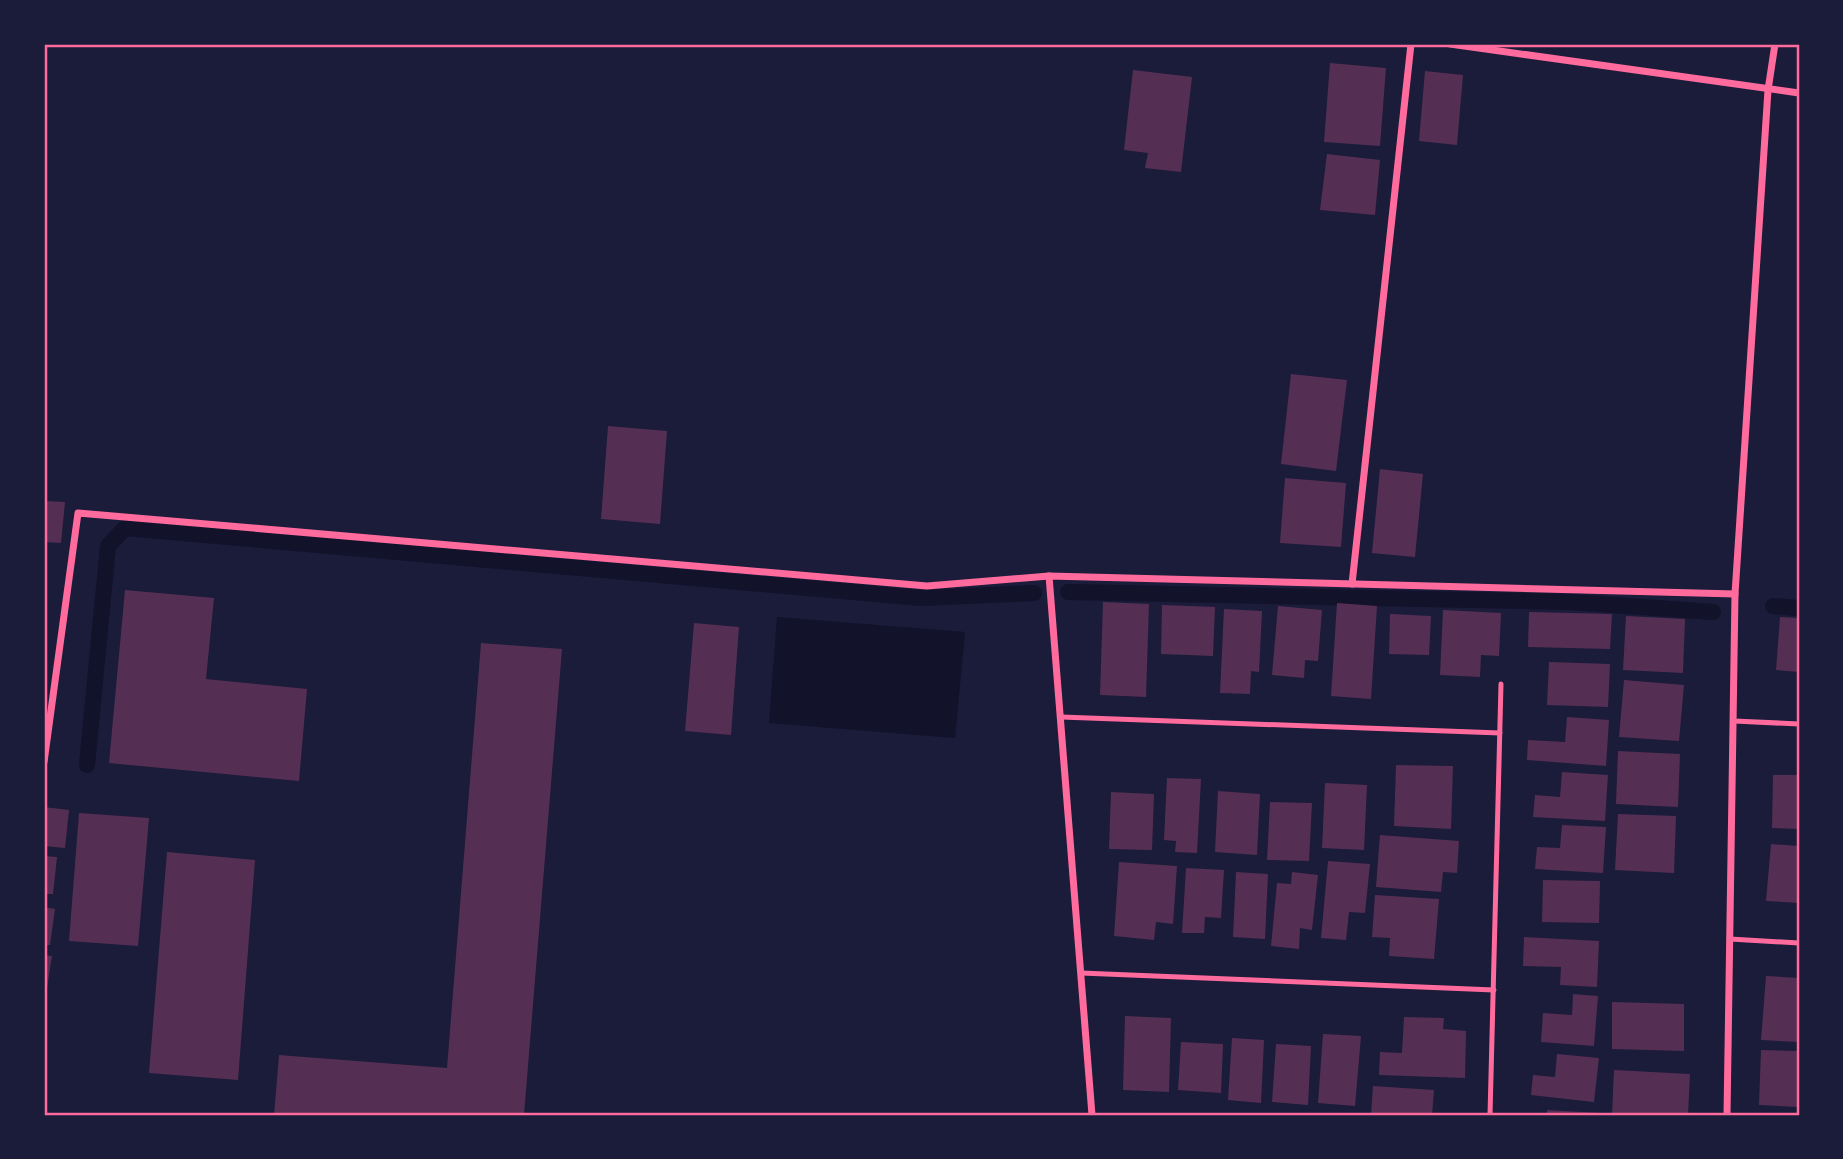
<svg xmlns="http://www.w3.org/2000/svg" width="1843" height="1159" font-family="'Exo 2',sans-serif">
  <rect width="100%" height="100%" fill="#1b1b3a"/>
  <!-- water -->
  <path fill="#12122b" d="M777,617L965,632L955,738L769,723Z"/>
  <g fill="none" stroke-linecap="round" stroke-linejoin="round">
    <!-- stream -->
    <g stroke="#12122b" stroke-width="16">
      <path d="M1068,592L1571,602L1713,612"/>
      <path d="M1773,606L1799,608"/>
      <path d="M87,765L108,546L125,528L921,598L1034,593"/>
    </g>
  </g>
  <!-- building -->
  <g fill="#542f53">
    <path d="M1330,63L1386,68L1380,146L1324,142Z"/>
    <path d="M1133,70L1192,77L1181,172L1145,168L1148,153L1124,150Z"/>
    <path d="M1425,71L1463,75L1457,145L1419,141Z"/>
    <path d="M1327,154L1380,160L1375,215L1320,210Z"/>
    <path d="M1291,374L1347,380L1336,471L1281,464Z"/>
    <path d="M608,426L667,431L660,524L601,519Z"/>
    <path d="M1380,469L1423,474L1415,557L1372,553Z"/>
    <path d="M1285,478L1346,483L1341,547L1280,543Z"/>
    <path d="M44,501L65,502L61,543L44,542Z"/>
    <path d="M125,590L214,598L206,679L307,689L299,781L109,763Z"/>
    <path d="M1103,602L1149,604L1146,697L1100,695Z"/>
    <path d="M1337,603L1377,606L1371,699L1331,696Z"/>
    <path d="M1162,605L1215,607L1213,656L1161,654Z"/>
    <path d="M1278,606L1322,610L1318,661L1305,660L1304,678L1272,675Z"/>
    <path d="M1224,609L1262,611L1259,672L1251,671L1250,694L1220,693Z"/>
    <path d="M1443,610L1501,613L1499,656L1481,655L1480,677L1440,675Z"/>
    <path d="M1529,612L1612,614L1610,649L1528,647Z"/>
    <path d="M1390,614L1431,616L1429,655L1389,654Z"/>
    <path d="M1626,616L1685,619L1683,673L1623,670Z"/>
    <path d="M1780,617L1799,618V672L1776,670Z"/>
    <path d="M694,623L739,627L731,735L685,731Z"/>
    <path d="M481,643L562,649L524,1115H274L279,1055L447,1068Z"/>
    <path d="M1549,662L1610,664L1608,707L1547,705Z"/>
    <path d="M1624,680L1684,685L1679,741L1619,737Z"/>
    <path d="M1567,717L1609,720L1606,766L1527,760L1528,740L1565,742Z"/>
    <path d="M1618,751L1680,754L1678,807L1616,804Z"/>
    <path d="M1396,765L1453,766L1451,829L1394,826Z"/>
    <path d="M1562,772L1608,775L1605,821L1533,817L1535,795L1560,797Z"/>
    <path d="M1773,775H1799V829L1772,828Z"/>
    <path d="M1167,778L1201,779L1197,853L1175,852L1176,841L1164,840Z"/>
    <path d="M1325,783L1367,785L1364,850L1322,848Z"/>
    <path d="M1218,791L1260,794L1257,855L1215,852Z"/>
    <path d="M1111,792L1154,794L1152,850L1109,849Z"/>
    <path d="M1270,802L1312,803L1309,861L1267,860Z"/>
    <path d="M44,807L69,810L65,848L44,846Z"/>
    <path d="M79,813L149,818L138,946L69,941Z"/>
    <path d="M1618,814L1676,816L1674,873L1615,870Z"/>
    <path d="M1562,825L1606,827L1603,873L1535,869L1537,847L1560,848Z"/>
    <path d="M1380,835L1459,841L1457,873L1443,872L1441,892L1376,887Z"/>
    <path d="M1771,844L1799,846V903L1766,901Z"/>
    <path d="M167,852L255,860L238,1080L149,1073Z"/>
    <path d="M44,856L57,857L53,894H44Z"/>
    <path d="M1328,861L1370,864L1365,913L1349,912L1346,940L1321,938Z"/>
    <path d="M1119,862L1177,866L1173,924L1156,922L1154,940L1114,936Z"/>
    <path d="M1186,868L1224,870L1221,918L1205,917L1204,933H1182Z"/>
    <path d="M1236,872L1268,874L1265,939L1233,937Z"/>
    <path d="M1292,872L1318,875L1312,930L1300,928L1299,949L1271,946L1277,883L1291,884Z"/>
    <path d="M1543,880L1600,881L1599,923L1542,922Z"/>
    <path d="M1375,895L1439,899L1434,959L1389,956L1390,938L1372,937Z"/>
    <path d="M44,907L55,909L50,945H44Z"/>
    <path d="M1524,937L1599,941L1597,987L1560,985L1561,967L1523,966Z"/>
    <path d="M44,955L52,956L45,1001H44Z"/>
    <path d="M1766,976L1799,978V1042L1761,1040Z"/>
    <path d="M1573,994L1598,996L1594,1046L1541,1042L1543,1013L1572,1015Z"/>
    <path d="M1612,1002L1684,1004V1051L1612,1049Z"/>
    <path d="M1125,1016L1171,1018L1169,1092L1123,1090Z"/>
    <path d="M1404,1017L1444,1018L1443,1029L1466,1031L1465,1078L1379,1075L1380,1052L1402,1053Z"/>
    <path d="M1323,1034L1361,1036L1355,1106L1318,1103Z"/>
    <path d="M1232,1038L1264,1040L1261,1103L1228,1100Z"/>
    <path d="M1181,1042L1223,1044L1221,1093L1178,1090Z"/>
    <path d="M1276,1044L1311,1046L1308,1105L1272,1102Z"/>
    <path d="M1761,1050L1799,1051V1107L1759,1105Z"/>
    <path d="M1557,1054L1599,1058L1594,1102L1531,1095L1533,1075L1555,1077Z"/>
    <path d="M1614,1070L1690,1074L1688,1115H1612Z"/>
    <path d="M1373,1086L1434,1090L1432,1115H1371Z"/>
    <path d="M1547,1110L1599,1113V1115H1547Z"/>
  </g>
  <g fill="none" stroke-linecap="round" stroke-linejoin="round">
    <!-- service -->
    <g stroke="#ff6b9d" stroke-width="5">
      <path d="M1061,717L1500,733"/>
      <path d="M1734,721L1799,724"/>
      <path d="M1730,939L1799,943"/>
      <path d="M1081,973L1494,990"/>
      <path d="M1490,1115L1501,684"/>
    </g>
    <!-- minor -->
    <g stroke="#ff6b9d" stroke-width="7">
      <path d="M1450,44L1799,93"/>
      <path d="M1049,576L1092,1115"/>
      <path d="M1352,584L1411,44"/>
      <path d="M44,762L78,513L927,586L1049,576L1735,594"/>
      <path d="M1727,1115L1735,594L1768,90L1775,44"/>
    </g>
  </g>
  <!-- border -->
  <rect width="1843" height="1159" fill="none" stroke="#1b1b3a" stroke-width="91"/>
  <rect x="46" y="46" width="1752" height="1068" fill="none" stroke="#ff6b9d" stroke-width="2.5"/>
</svg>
